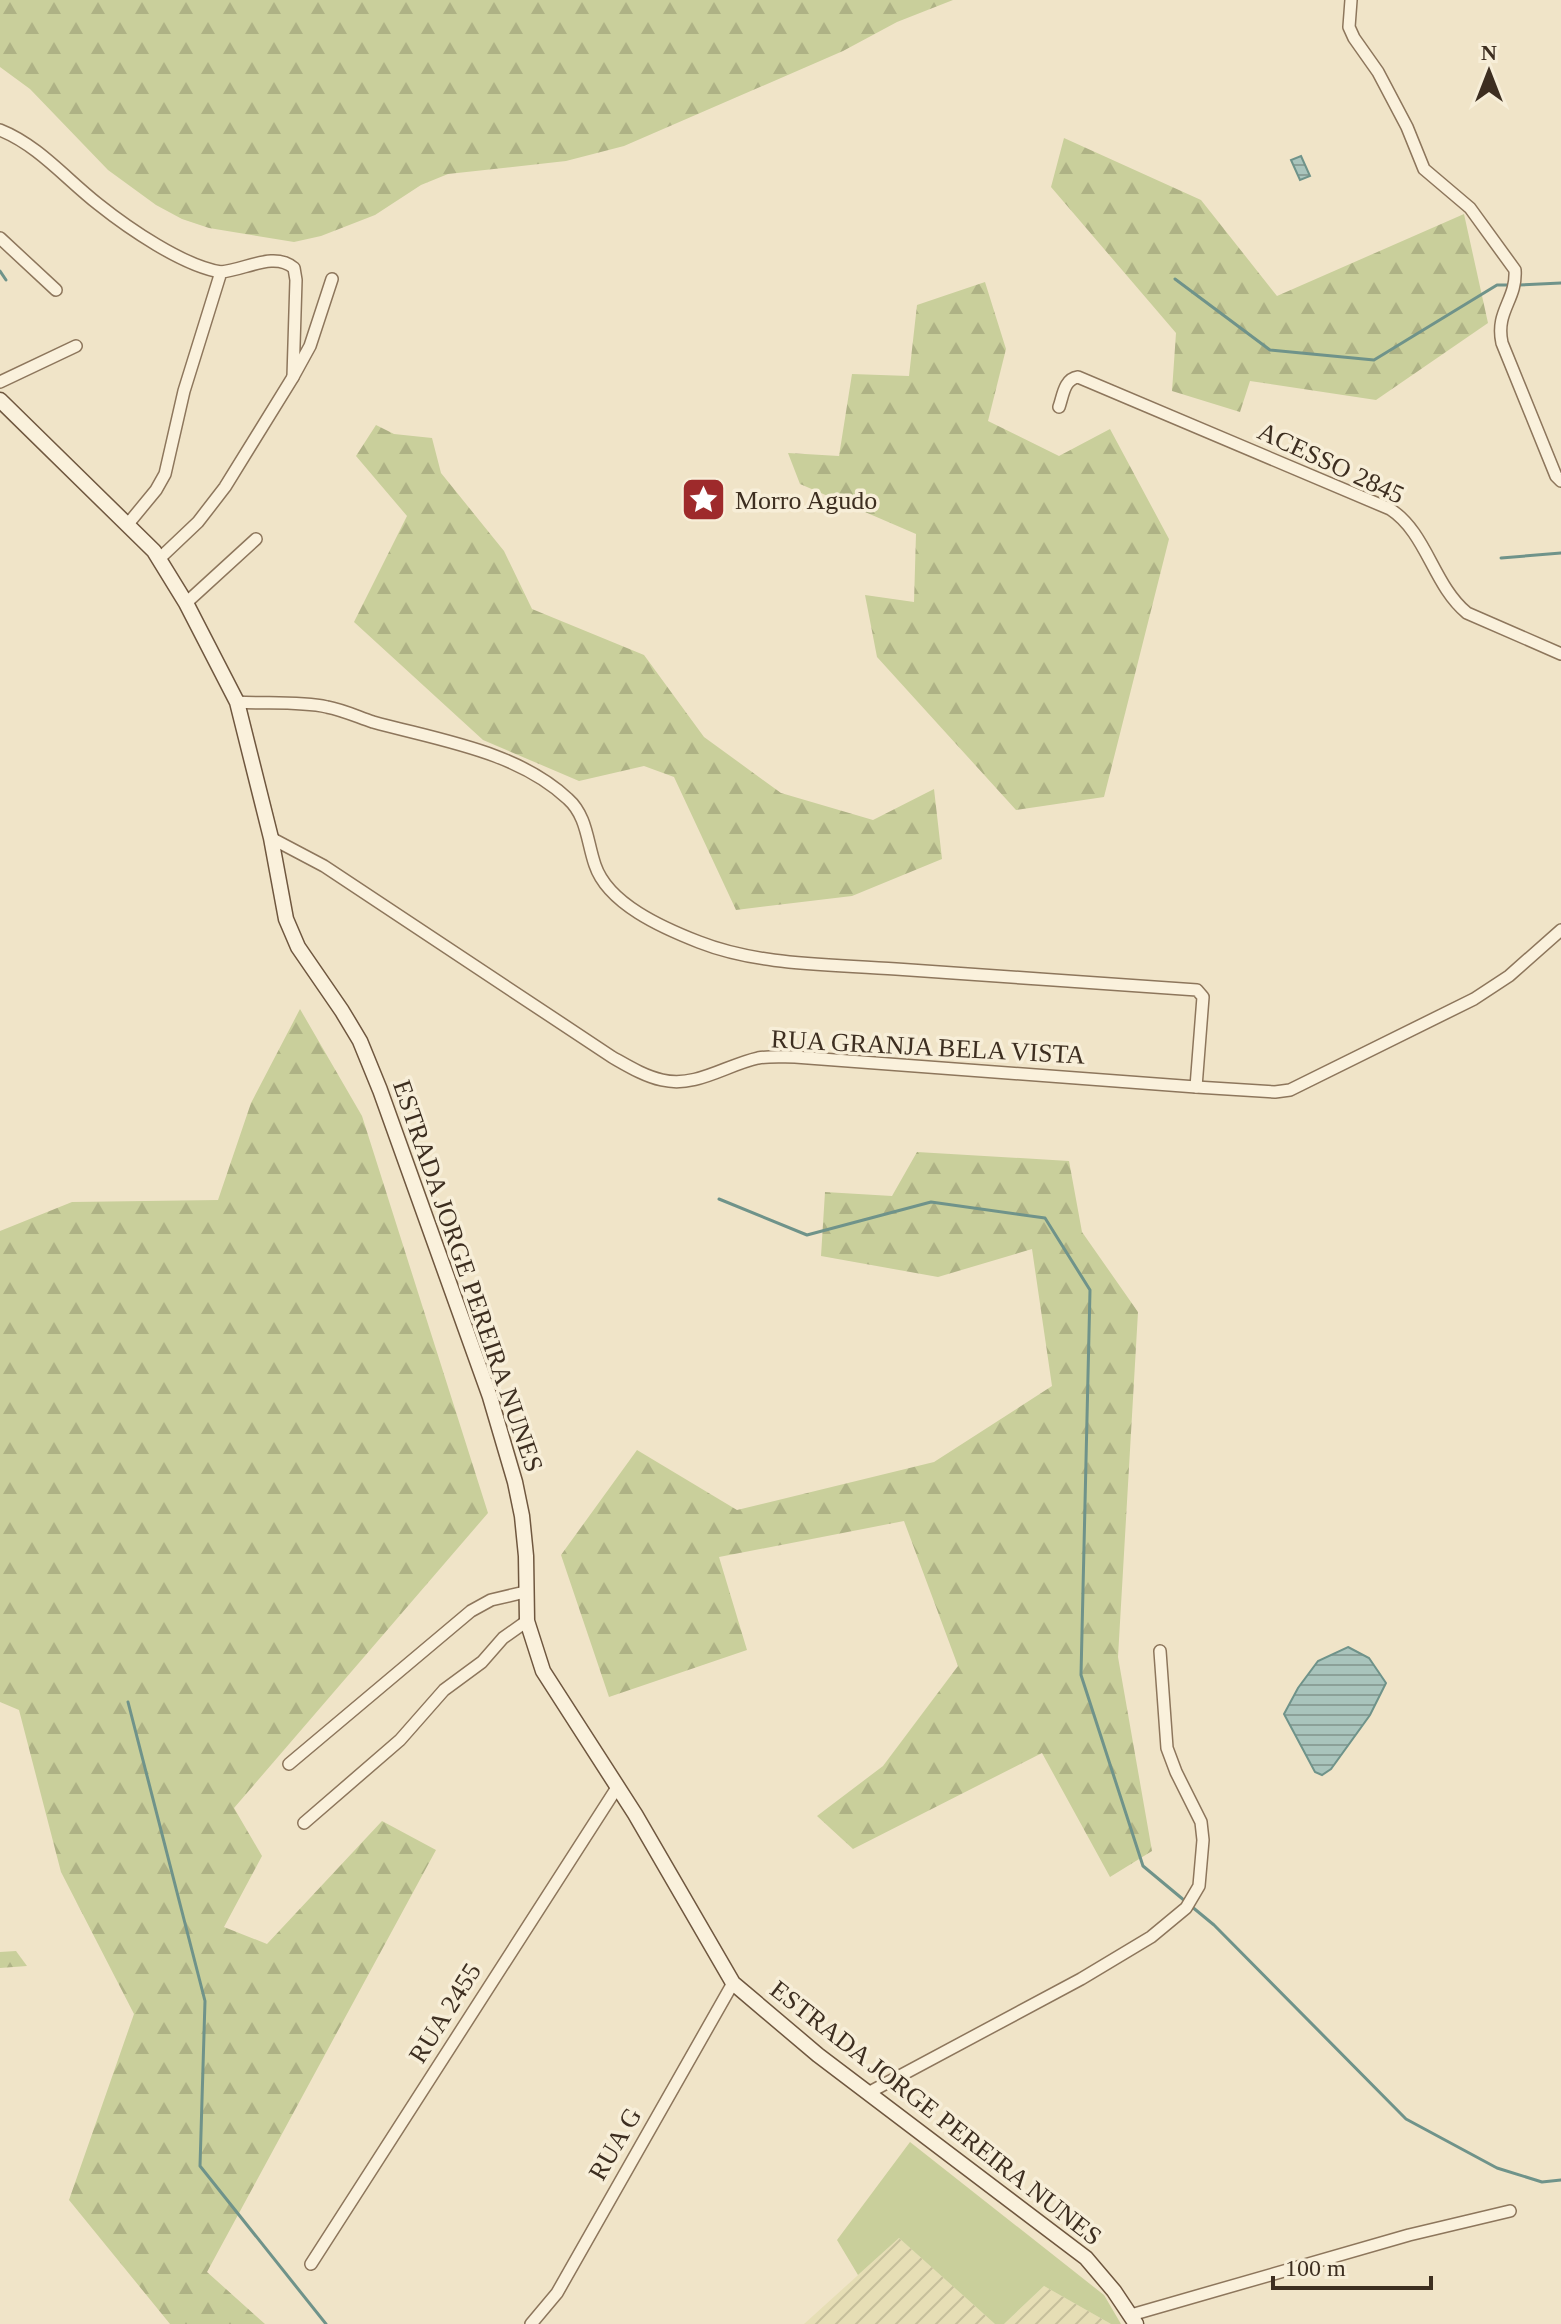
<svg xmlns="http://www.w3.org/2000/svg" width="1561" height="2324" font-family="'Times New Roman',serif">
  <defs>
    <pattern id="farmland-furrows" width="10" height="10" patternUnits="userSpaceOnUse" patternTransform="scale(2)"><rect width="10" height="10" fill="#e6deb5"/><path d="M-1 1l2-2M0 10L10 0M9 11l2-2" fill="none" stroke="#c6bf9b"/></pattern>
    <pattern id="forest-firs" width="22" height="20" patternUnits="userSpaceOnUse" patternTransform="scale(2)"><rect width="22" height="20" fill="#c9cf9b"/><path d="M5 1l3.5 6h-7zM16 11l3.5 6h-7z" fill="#aeb285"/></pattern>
    <pattern id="water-rules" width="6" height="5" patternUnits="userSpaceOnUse" patternTransform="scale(2)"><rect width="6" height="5" fill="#a9c4bc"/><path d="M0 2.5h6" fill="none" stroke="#8ba098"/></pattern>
  </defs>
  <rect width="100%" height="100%" fill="#f0e4c8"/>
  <!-- farmland -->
  <g fill="url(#farmland-furrows)">
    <path d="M899,2238L995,2324H804Z"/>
    <path d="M1044,2286L1111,2324H1004Z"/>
  </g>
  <!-- green -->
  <path fill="#c9cf9b" d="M910,2142L1104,2295L1121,2324H1111L1044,2286L1004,2324H995L899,2238L858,2275L837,2240Z"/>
  <!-- forest -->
  <g fill="url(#forest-firs)">
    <path d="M0,0H953L897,22L843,51L624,146L566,161L448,174L421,185L375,215L321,236L294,242L209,228L182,219L156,205L108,170L30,89L0,67Z"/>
    <path d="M1064,138L1201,200L1277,296L1464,214L1488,323L1376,400L1250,381L1240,412L1172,391L1176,333L1051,187Z"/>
    <path d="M985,282L1006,349L988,421L1059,456L1110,429L1169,539L1104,797L1016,810L877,657L865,595L914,602L916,534L800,484L788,453L839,456L852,374L909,376L917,305Z"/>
    <path d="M376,425L394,434L432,438L441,473L504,551L532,609L644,655L704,737L781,793L873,820L934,789L942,859L852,896L736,910L674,777L644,766L579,781L483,740L354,622L407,516L356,456Z"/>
    <path d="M300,1009L362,1116L488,1513L234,1808L262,1856L224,1927L267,1944L382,1821L436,1850L207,2272L265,2324H170L69,2200L134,2014L61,1872L19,1710L0,1702V1231L72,1202L218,1200L251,1103Z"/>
    <path d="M917,1152L1069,1161L1082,1232L1138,1312L1118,1657L1152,1851L1110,1877L1042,1753L853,1849L817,1816L883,1766L958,1666L904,1521L719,1557L747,1650L609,1697L561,1555L637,1450L737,1510L934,1462L1052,1386L1032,1249L938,1277L821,1256L825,1192L892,1196Z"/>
    <path d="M16,1951L27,1966L0,1968V1952Z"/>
  </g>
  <!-- water -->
  <g fill="url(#water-rules)" stroke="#6f938a" stroke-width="2">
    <path d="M1301,156L1310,176L1300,180L1291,160Z"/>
    <path d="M1348,1647L1369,1658L1386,1683L1370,1715L1331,1769L1322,1775L1315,1772L1284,1714L1298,1688L1318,1661Z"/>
  </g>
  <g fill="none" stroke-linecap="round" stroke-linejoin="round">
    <!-- stream -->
    <g stroke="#6f938a" stroke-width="3">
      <path d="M0,271L6,280"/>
      <path d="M1175,279L1270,350L1374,360L1497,285H1510"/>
      <path d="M1518,285L1561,283"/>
      <path d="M1501,558L1561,553"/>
      <path d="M719,1199L807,1235L931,1202L1045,1218L1090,1290L1081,1675L1143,1866L1185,1901"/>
      <path d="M128,1702L205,2001L200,2166L326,2324"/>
      <path d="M1191,1906L1214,1925L1406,2119L1497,2168L1542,2182L1561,2180"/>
    </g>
    <defs>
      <g id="street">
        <path d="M1351,0L1349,27L1354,38L1378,72L1407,127L1424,169L1470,208L1515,270C1517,300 1495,311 1502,343L1556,476L1561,481"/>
        <path d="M0,130C38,145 66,179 98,204C128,228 183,266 221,272"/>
        <path d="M0,238L56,290"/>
        <path d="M0,382L76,346"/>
        <path d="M1059,407C1063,396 1064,379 1078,377L1390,509C1427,533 1433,585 1467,613L1561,654"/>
        <path d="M128,524L156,490L165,474L184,391L221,272C245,270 274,251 294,268L296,280L293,377"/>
        <path d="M159,559L198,522L225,487L293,377L310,346L332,279"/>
        <path d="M186,603L256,539"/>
        <path d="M237,702C266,704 299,701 327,707C343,710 358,717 373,722C438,740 517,751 568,799C587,816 587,842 595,865C608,904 663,928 699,942C760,966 831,964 896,969C996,976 1097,983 1197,990L1203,997L1196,1087"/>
        <path d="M271,838L324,866L612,1057C628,1066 644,1076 662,1080C696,1088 726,1065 758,1058C770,1056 782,1057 795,1057L1196,1087L1275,1092L1290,1090L1474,999L1509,976L1561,930"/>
        <path d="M289,1764L471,1611L491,1600L525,1592"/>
        <path d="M304,1823L400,1740L444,1690L482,1662L503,1638L527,1621"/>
        <path d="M868,2093L1081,1979L1151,1937L1186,1908L1199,1886L1203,1840L1201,1822L1176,1772L1167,1748L1160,1651"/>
        <path d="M311,2264L618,1786"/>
        <path d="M1131,2315L1409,2235L1510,2211"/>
        <path d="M531,2324L557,2293L733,1983"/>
      </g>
      <path id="secondary" d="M0,400L154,551L186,603L237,702L271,838L286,919L298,947L342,1011L360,1041L380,1090L490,1397L515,1482L522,1516L526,1556L527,1621L543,1671L635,1814L733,1983L818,2055L1086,2258L1114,2291L1136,2324"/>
    </defs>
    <!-- street casing -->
    <use href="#street" stroke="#8d765c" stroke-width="14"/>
    <!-- secondary casing -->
    <use href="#secondary" stroke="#6f573f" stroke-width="17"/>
    <!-- street -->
    <use href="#street" stroke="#faf1dc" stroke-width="11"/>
    <!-- secondary -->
    <use href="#secondary" stroke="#faf1dc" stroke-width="14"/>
  </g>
  <!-- icons -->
  <defs>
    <symbol id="sight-square" viewBox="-11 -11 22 22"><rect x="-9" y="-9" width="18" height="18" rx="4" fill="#9e2a2b" stroke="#f7eed8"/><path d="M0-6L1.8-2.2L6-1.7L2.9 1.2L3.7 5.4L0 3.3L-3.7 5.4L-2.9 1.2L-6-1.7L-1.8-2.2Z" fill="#fff"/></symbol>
  </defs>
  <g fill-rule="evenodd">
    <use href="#sight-square" x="678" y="474" width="51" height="51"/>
  </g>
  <g text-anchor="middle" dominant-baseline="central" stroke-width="7" stroke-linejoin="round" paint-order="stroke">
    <!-- street labels -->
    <g font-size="26" fill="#3d2e20" stroke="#f7eed8">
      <text transform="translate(1331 463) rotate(25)">ACESSO 2845</text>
      <text transform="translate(928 1047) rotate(3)">RUA GRANJA BELA VISTA</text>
      <text transform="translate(468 1276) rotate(71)">ESTRADA JORGE PEREIRA NUNES</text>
      <text transform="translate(445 2013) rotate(-58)">RUA 2455</text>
      <text transform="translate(936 2113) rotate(38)">ESTRADA JORGE PEREIRA NUNES</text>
      <text transform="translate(615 2144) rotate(-60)">RUA G</text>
    </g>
    <!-- poi labels -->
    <g font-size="26" fill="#3d2e20" stroke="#f7eed8" text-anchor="start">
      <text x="735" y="500">Morro Agudo</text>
    </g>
  </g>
  <!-- north arrow -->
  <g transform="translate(1489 72)" stroke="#f7eed8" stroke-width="6" paint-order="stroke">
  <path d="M0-6L14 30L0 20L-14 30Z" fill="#3d2e20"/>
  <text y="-12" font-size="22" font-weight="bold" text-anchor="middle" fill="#3d2e20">N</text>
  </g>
  <!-- scale -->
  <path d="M1273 2276v12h158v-12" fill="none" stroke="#3d2e20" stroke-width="4"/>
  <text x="1285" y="2276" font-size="24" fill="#3d2e20" stroke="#f7eed8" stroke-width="6" paint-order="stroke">100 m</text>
</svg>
